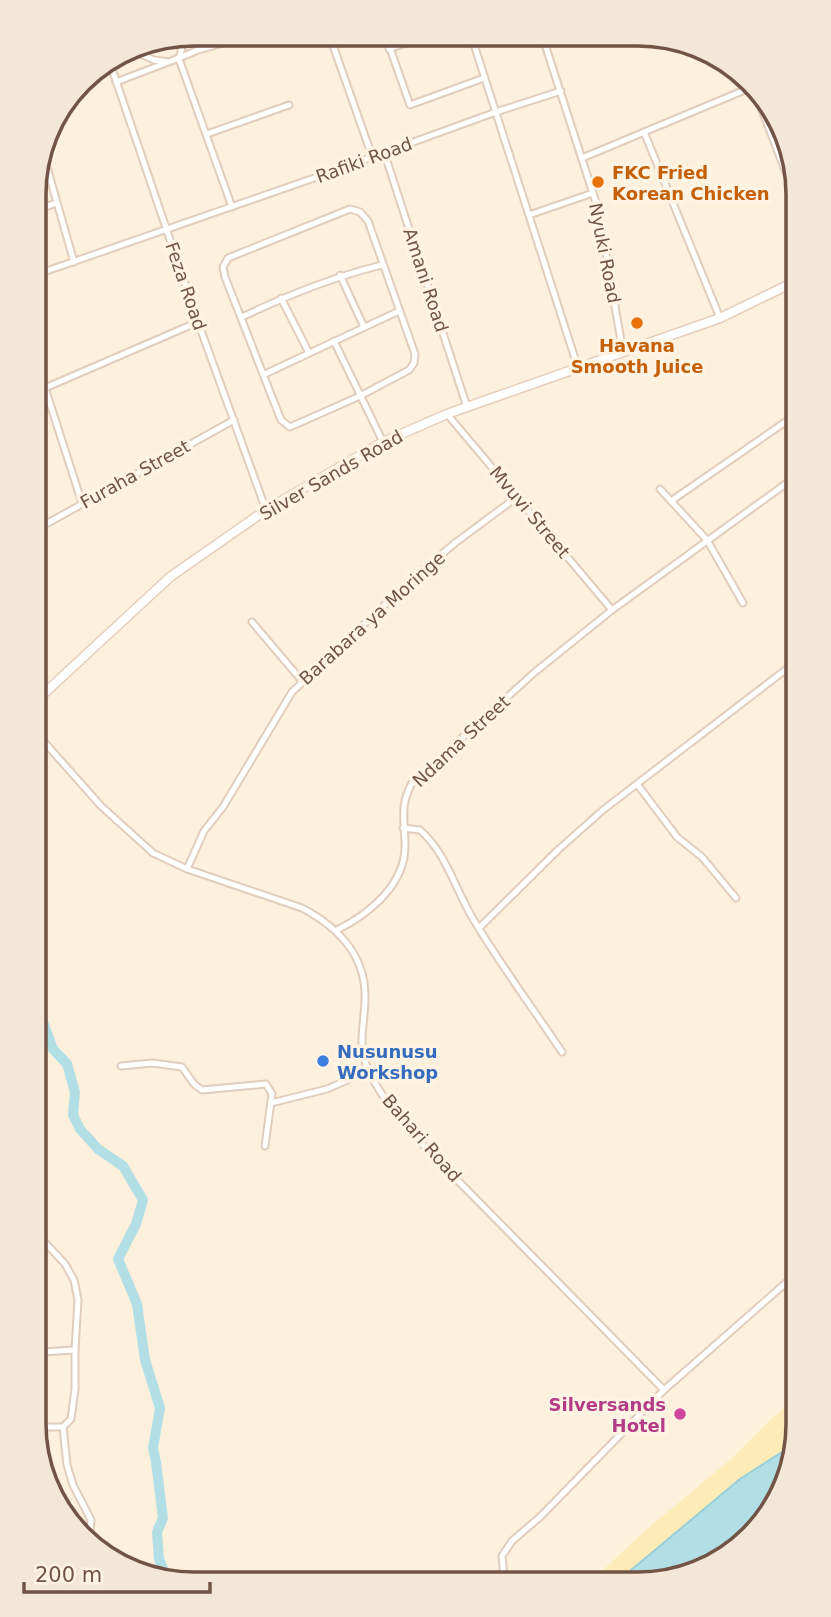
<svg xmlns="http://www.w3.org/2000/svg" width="831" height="1617" font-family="'DejaVu Sans',sans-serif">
  <rect width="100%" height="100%" fill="#fdf0dd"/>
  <!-- sand -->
  <path fill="#fdecb7" d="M797,1397V1434L793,1445L740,1479L624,1576L596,1577L640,1535L731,1459L770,1420Z"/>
  <!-- water -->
  <path fill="#b2dfe6" stroke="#98cfd8" stroke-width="2" d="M793,1445L764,1521L689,1575L624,1576L740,1479Z"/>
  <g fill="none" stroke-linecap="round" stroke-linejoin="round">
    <!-- river -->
    <path stroke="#b2dfe6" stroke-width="10" d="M39,1011L53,1049L67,1064L75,1092L73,1115L80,1129L98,1149L123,1166L143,1200L136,1224L118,1259L137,1304L145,1360L160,1408L153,1448L156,1462L163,1518L157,1532L159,1559L168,1581"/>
    <defs>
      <g id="street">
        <path d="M329,34L372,156"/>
        <path d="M385,34L410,105L484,78"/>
        <path d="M185,35L179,59L232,207"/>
        <path d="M471,35L578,368"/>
        <path d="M542,35L598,209L623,352"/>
        <path d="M545,42L562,36"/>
        <path d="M127,48L154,60L169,62L198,50L256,34"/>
        <path d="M389,49L429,35"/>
        <path d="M109,60L198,322L266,510"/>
        <path d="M116,82L166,63"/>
        <path d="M753,87L790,183"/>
        <path d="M644,132L720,318"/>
        <path d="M207,134L289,105"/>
        <path d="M42,150L74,262"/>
        <path d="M384,152L467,407"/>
        <path d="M582,158L752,87"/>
        <path d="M350,209L360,212L368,221L415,354L414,363L409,370L360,396L290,427L281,420L225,277L223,267L228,258Z"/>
        <path d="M35,211L56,203"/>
        <path d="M529,215L593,193"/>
        <path d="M35,275L317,177L496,112L561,91"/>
        <path d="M340,275L364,327"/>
        <path d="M281,298L309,353"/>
        <path d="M242,317C288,295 333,277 382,265"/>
        <path d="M334,341L383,442"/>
        <path d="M36,370L45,388L82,503"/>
        <path d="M265,374L399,311"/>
        <path d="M45,388L198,322"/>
        <path d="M447,414L612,610"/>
        <path d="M660,489L707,540L743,603"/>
        <path d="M671,501L791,418"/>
        <path d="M37,529L234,420"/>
        <path d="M252,622L302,681"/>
        <path d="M38,735L101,806L153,853L187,869L302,908C338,927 366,956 365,998C365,1025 356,1045 369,1071C389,1116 443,1165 478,1201C540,1264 602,1327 664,1390"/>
        <path d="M637,784L677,837L702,857L736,898"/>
        <path d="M403,828L420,830C446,853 455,888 472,917C499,963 532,1007 562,1052"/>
        <path d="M187,869L204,831L223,807L292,692L411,580L455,543L517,497"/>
        <path d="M479,928L559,849L603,810L793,664"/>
        <path d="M337,930C369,914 405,885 405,846C405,820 399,807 412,783L535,672L612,610L791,480"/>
        <path d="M121,1066L152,1063L182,1067L194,1084L202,1090L266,1084L272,1094L265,1146"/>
        <path d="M271,1103L327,1089L368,1071"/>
        <path d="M40,1237L65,1264L74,1280L78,1300L75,1350V1389L71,1419L63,1427H41"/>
        <path d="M41,1352L75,1350"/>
        <path d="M63,1427L67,1465L73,1485L91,1520L90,1530L84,1538"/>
        <path d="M504,1578L502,1556L512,1541L540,1517L664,1390L796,1274"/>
      </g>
      <path id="secondary" d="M37,700L170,577L266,510L383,442L447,414L720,318L790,284"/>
    </defs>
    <!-- street casing -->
    <use href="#street" stroke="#e2cdbd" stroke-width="9"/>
    <!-- secondary casing -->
    <use href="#secondary" stroke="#e7ceba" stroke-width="11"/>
    <!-- street -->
    <use href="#street" stroke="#fff" stroke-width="5"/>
    <!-- secondary -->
    <use href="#secondary" stroke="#fff" stroke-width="8"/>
  </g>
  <!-- markers -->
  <g fill="#e8710a" stroke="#fff4e4" stroke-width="2.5">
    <circle cx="598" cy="182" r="7"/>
    <circle cx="637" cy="323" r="7"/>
  </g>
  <circle fill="#3f7fe0" stroke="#fff4e4" stroke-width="2.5" cx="323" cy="1061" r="7"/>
  <circle fill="#d1479c" stroke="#fff4e4" stroke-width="2.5" cx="680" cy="1414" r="7"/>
  <g text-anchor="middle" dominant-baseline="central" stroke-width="7" stroke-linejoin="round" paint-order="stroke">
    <!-- street labels -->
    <g font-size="18" fill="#725446" stroke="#fff4e4">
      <text transform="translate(364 160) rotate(-20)">Rafiki Road</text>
      <text transform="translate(605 253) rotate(79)">Nyuki Road</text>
      <text transform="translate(426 280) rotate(72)">Amani Road</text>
      <text transform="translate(186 286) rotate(71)">Feza Road</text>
      <text transform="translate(135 474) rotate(-29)">Furaha Street</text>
      <text transform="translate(331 475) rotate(-30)">Silver Sands Road</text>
      <text transform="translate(530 512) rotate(50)">Mvuvi Street</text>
      <text transform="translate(372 618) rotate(-42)">Barabara ya Moringe</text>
      <text transform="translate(461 741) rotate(-43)">Ndama Street</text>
      <text transform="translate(422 1138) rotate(49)">Bahari Road</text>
    </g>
    <!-- food labels -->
    <g font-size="18" font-weight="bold" fill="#c56008" stroke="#fff4e4" text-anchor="start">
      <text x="612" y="172">FKC Fried<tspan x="612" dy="21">Korean Chicken</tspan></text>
      <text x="637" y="345" text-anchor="middle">Havana<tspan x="637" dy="21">Smooth Juice</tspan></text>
    </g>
    <!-- shop labels -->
    <g font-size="18" font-weight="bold" fill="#366cbe" stroke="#fff4e4" text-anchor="start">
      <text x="337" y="1051">Nusunusu<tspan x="337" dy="21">Workshop</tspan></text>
    </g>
    <!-- hotel labels -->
    <g font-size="18" font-weight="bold" fill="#b23c85" stroke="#fff4e4" text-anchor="end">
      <text x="666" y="1404">Silversands<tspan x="666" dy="21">Hotel</tspan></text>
    </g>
  </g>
  <!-- crop -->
  <path d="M0 0H831V1617H0ZM194 46H638A148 148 0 0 1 786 194V1424A148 148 0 0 1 638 1572H194A148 148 0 0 1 46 1424V194A148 148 0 0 1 194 46Z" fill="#f4e7d7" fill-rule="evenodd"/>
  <path fill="none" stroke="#725446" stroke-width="3.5" d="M194 46H638A148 148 0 0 1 786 194V1424A148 148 0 0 1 638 1572H194A148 148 0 0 1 46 1424V194A148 148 0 0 1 194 46Z"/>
  <!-- scale -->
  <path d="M24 1582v10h186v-10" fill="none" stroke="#725446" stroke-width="3.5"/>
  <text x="35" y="1582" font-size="21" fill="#725446" stroke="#fff4e4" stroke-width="5" paint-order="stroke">200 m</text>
</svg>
